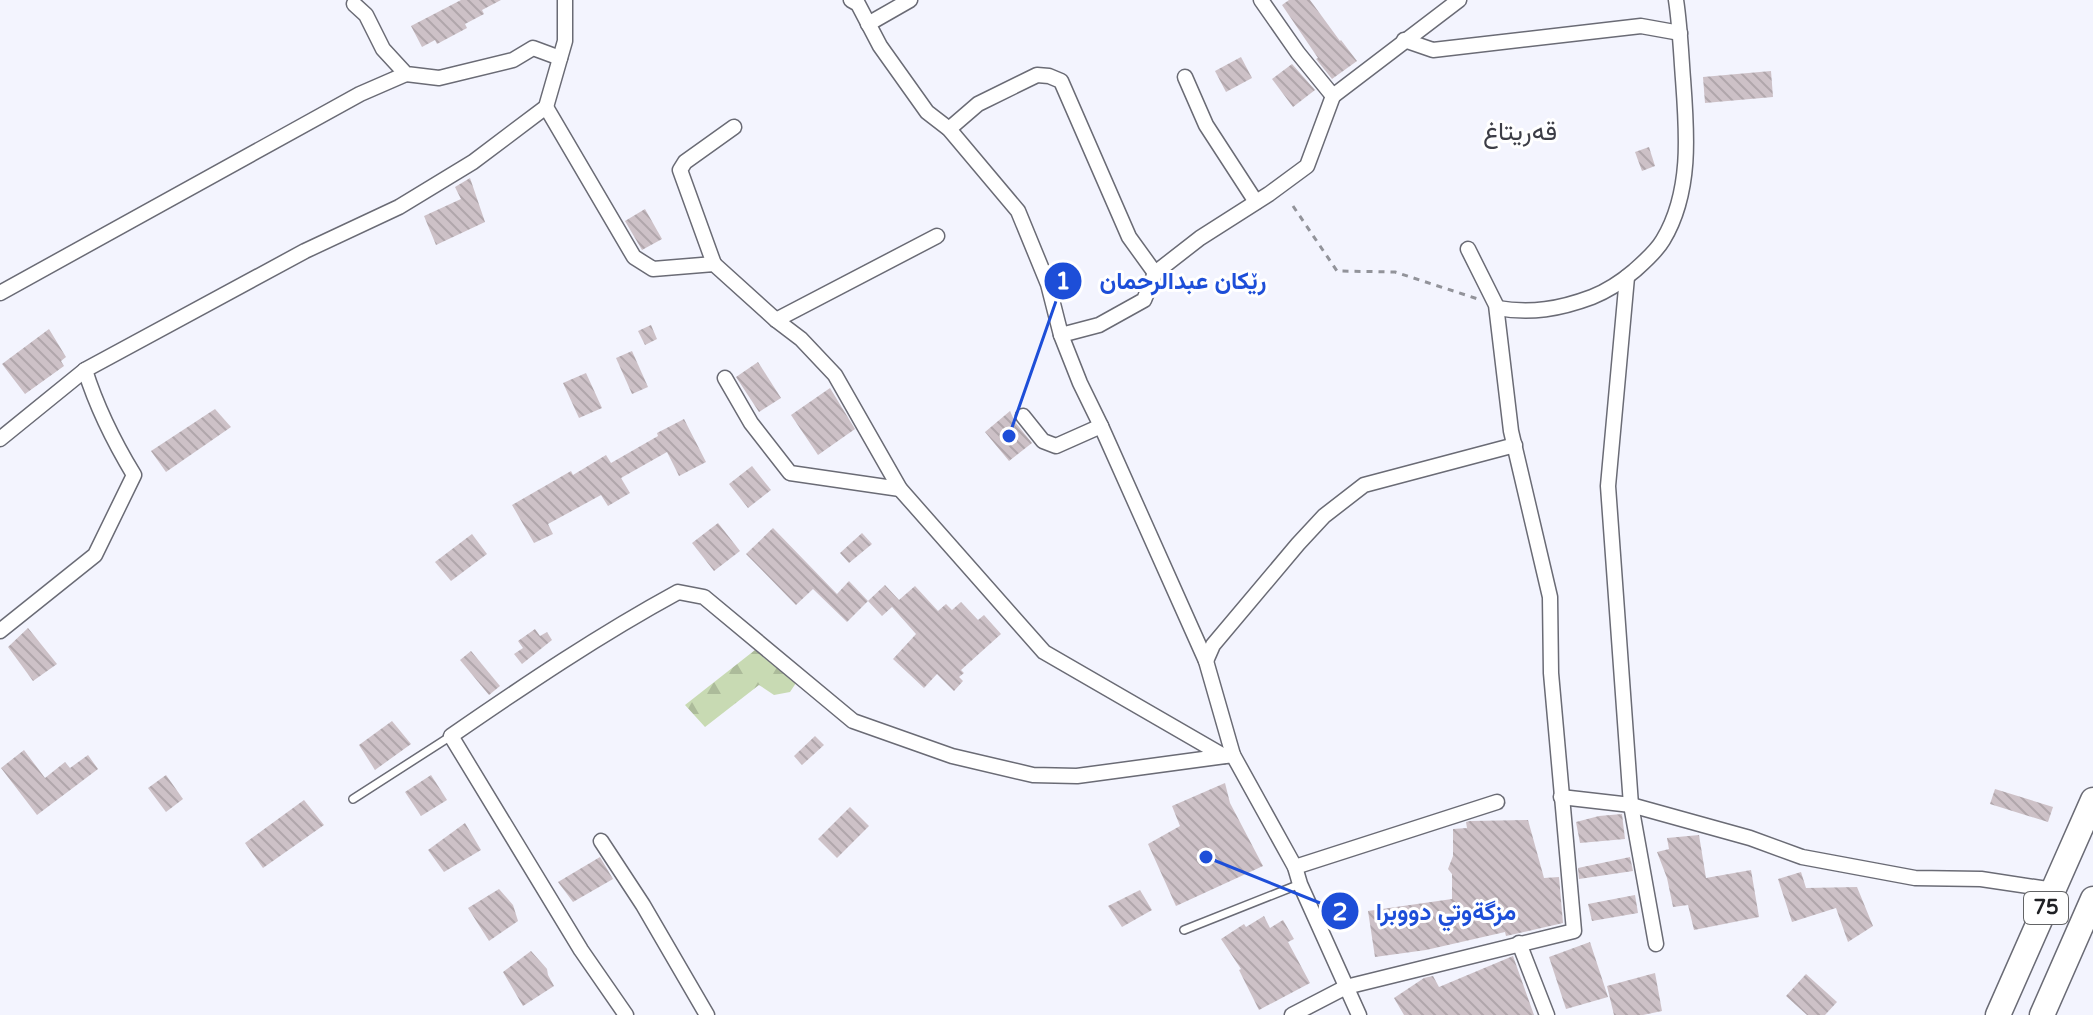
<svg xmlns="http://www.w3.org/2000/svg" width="2093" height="1015" font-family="'Varela Round',Vazirmatn,sans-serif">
  <defs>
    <pattern id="forest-firs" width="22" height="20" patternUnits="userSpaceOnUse" patternTransform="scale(2)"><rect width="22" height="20" fill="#c8dab3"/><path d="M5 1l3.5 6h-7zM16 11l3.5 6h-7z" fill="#acbb9a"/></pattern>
    <pattern id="building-back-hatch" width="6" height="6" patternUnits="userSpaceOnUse" patternTransform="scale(2)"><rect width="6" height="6" fill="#cdc1c7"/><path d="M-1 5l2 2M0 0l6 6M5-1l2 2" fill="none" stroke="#b0a6ab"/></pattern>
  </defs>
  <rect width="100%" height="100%" fill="#f3f4fe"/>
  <!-- forest -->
  <path fill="url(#forest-firs)" d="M755,650L796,683L790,692L774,695L759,685L705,727L685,705Z"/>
  <!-- building -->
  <g fill="url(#building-back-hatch)">
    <path d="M461,0H501L482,10L484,14L465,24L467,28L437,44L435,40L422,47L411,26Z"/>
    <path d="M1289,0H1310L1340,41L1341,40L1357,61L1332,79L1316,59L1318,58L1282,5Z"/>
    <path d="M1241,57L1252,78L1226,92L1215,71Z"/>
    <path d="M1292,64L1315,90L1293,107L1272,79Z"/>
    <path d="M1771,71L1773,97L1705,103L1703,77Z"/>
    <path d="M1649,147L1655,166L1642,171L1635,152Z"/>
    <path d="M470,178L485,222L436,245L424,216L461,199L455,187Z"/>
    <path d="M645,209L662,239L642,250L625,221Z"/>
    <path d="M651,325L657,339L645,345L638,331Z"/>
    <path d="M49,329L66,357L61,361L64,366L25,394L2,364Z"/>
    <path d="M632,351L648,387L632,394L616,358Z"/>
    <path d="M758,362L781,398L759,412L736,377Z"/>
    <path d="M586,373L602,408L579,418L563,383Z"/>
    <path d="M830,388L855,429L818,455L791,415Z"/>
    <path d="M215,409L231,427L166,472L151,451Z"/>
    <path d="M1010,411L1015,422L1032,443L1009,461L985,432Z"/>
    <path d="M684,419L706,462L679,476L667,452L621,478L630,493L608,506L601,495L548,524L553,534L534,543L512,505L571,471L573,475L606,455L611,463L658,436L657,433Z"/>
    <path d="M752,466L771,490L748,508L729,484Z"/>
    <path d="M718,523L740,551L714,571L692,543Z"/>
    <path d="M773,528L837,594L849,581L868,601L847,622L813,589L796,605L746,554Z"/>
    <path d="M862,533L872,544L849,563L840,553Z"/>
    <path d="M472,534L487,554L451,581L435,562Z"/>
    <path d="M885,585L899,600L915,586L938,611L946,604L952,610L961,602L978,620L984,615L1001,634L961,670L964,673L959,677L963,681L954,691L937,674L924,688L893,659L916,634L892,607L882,616L868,601Z"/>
    <path d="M28,628L57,664L33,681L8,647Z"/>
    <path d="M535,629L540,636L547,632L552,640L522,664L514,654L523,648L518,641Z"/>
    <path d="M471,651L500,686L489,695L460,660Z"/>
    <path d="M392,721L411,744L375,770L359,745Z"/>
    <path d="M815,736L824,745L802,765L794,756Z"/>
    <path d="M24,750L45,778L65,762L70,768L88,755L98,769L37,815L1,768Z"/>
    <path d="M166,775L183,799L166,812L148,788Z"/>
    <path d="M431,775L447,800L421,816L405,792Z"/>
    <path d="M1225,783L1230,803L1263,866L1176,906L1148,844L1180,826L1172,806Z"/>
    <path d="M1995,789L2053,807L2048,822L1990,804Z"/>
    <path d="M304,800L324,825L263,868L245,843Z"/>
    <path d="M850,807L869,826L837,858L818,839Z"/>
    <path d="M1622,814L1625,839L1580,843L1576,822L1599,816Z"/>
    <path d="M1528,820L1544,878L1559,877L1563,923L1506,936L1505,932L1426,950L1375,957L1368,911L1452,899V874L1448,869L1453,856V829L1467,828L1466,822L1470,821Z"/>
    <path d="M465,823L481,850L444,872L428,850Z"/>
    <path d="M1699,835L1706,878L1751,870L1759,917L1694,930L1688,905L1673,907L1667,878L1657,852L1669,849L1667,838Z"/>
    <path d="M600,857L613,879L573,902L558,882Z"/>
    <path d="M1630,857L1633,871L1579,879L1578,868Z"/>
    <path d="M1801,872L1806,888L1857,887L1873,926L1848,942L1836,908L1792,922L1778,879Z"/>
    <path d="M499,889L513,905L518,921L489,941L468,908Z"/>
    <path d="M1140,890L1152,910L1122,927L1108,906Z"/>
    <path d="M1635,895L1638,913L1592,921L1588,904Z"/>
    <path d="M1264,916L1270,928L1283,920L1294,939L1288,942L1310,983L1259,1010L1239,970L1241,969L1221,939L1244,924L1246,927Z"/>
    <path d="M1590,942L1608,997L1566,1009L1549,957Z"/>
    <path d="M531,951L547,969L548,975L554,986L523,1006L503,972Z"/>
    <path d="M1513,956L1534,1015H1404L1394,998L1424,978L1433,976L1439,987Z"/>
    <path d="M1655,973L1662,1011L1643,1015H1614L1607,986Z"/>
    <path d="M1806,974L1837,1002L1825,1015H1807L1786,996Z"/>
  </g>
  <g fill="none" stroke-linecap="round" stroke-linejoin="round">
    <defs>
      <g id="service">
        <path d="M353,799L451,736"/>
        <path d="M1184,930L1300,884"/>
      </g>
      <g id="minor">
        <path d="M851,0L858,4L880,46L927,112L949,129L1018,211L1048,284L1061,335L1080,383L1101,426L1206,661L1233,755"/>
        <path d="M1261,0L1298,53L1333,96L1459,0"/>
        <path d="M354,4L366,15L383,49L406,74L439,78L513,60L533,48L560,58"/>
        <path d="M868,24L910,0"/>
        <path d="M1404,40L1433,50L1641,26L1680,33"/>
        <path d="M1185,77L1206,125L1256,202"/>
        <path d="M546,107L634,257L653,269L714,264L776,320L801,339L835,375L900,489L1044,652L1224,756"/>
        <path d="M949,129L978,104L1037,75L1049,76L1061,81L1129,237L1155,273"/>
        <path d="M714,264L680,170L685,162L734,127"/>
        <path d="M1627,277L1608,486L1631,805L1656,944"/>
        <path d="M0,293L360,94L406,74"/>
        <path d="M1497,308C1531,314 1560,309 1592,297C1607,291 1621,282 1634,271C1644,262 1656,252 1663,240C1692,192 1687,132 1683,79C1681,53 1680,26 1676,0"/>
        <path d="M776,320L937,236"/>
        <path d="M1061,335L1099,325L1144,300L1155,273L1200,238L1269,194L1307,166L1333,96"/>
        <path d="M725,378L751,423L790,473L900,489"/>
        <path d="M1023,416L1043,441L1056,446L1101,426"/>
        <path d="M0,439L85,370"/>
        <path d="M0,631L95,555L134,475C114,442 97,408 85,370L305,251L399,207L473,162L546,107L565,41V0"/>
        <path d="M1206,661L1213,645L1298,544L1324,516L1364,485L1515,445"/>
        <path d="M1561,797L1631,805L1750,838L1802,857L1915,878L1981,879L2054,890"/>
        <path d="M601,841L643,905L707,1015"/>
        <path d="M1295,867L1497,802"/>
        <path d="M1519,943L1547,1015"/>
        <path d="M626,1015L581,950L451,736C525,685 599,635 678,592L704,597L853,721L952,756L1033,775L1077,776L1233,755L1295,867L1300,884L1359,1015"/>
        <path d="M1292,1015L1346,987L1574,931L1551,673L1550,597L1511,431L1496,305L1468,249"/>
      </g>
      <g id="trunk">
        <path d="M1998,1015L2093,800"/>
        <path d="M2042,1015L2093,899"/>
      </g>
    </defs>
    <!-- service casing -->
    <use href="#service" stroke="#6a6b75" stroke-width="10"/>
    <!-- minor casing -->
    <use href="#minor" stroke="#6a6b75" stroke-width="17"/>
    <!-- trunk casing -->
    <use href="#trunk" stroke="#6a6b75" stroke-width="27"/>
    <!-- path -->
    <path stroke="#92939a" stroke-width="3" stroke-dasharray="6 6" stroke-linecap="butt" d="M1293,206L1337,271L1395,272L1478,299"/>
    <!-- service -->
    <use href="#service" stroke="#fff" stroke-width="7"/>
    <!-- minor -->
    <use href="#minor" stroke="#fff" stroke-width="14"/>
    <!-- trunk -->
    <use href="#trunk" stroke="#fff" stroke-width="24"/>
  </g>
  <g text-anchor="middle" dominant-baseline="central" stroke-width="6" stroke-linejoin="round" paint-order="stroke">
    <!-- shield labels -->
    <rect fill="#fff" stroke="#636466" stroke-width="2" x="2024" y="892" width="44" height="32" rx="6"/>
    <g font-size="20" font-weight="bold" fill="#202125">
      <text x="2046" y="908">75</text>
    </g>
    <!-- quarter labels -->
    <g font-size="26" fill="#3c3d46" stroke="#fff">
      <text x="1520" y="131">قەریتاغ</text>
    </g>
  </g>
  <!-- callouts -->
  <path fill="none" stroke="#1d4ed8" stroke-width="3" d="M1009 436L1063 281M1206 857L1340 911"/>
  <g fill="#1d4ed8" stroke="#fff" stroke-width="3">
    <circle cx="1009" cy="436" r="8"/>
    <circle cx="1206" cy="857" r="8"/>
    <circle cx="1063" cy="281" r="20"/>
    <circle cx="1340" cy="911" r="20"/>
  </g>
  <g font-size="24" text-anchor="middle" font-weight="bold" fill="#fff">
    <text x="1063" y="289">1</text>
    <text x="1340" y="920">2</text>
  </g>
  <g font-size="24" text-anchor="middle" font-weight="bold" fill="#1d4ed8" stroke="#fff" stroke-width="6" stroke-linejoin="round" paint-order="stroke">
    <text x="1183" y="289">رێكان عبدالرحمان</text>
    <text x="1446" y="920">مزگةوتي دووبرا</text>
  </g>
</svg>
